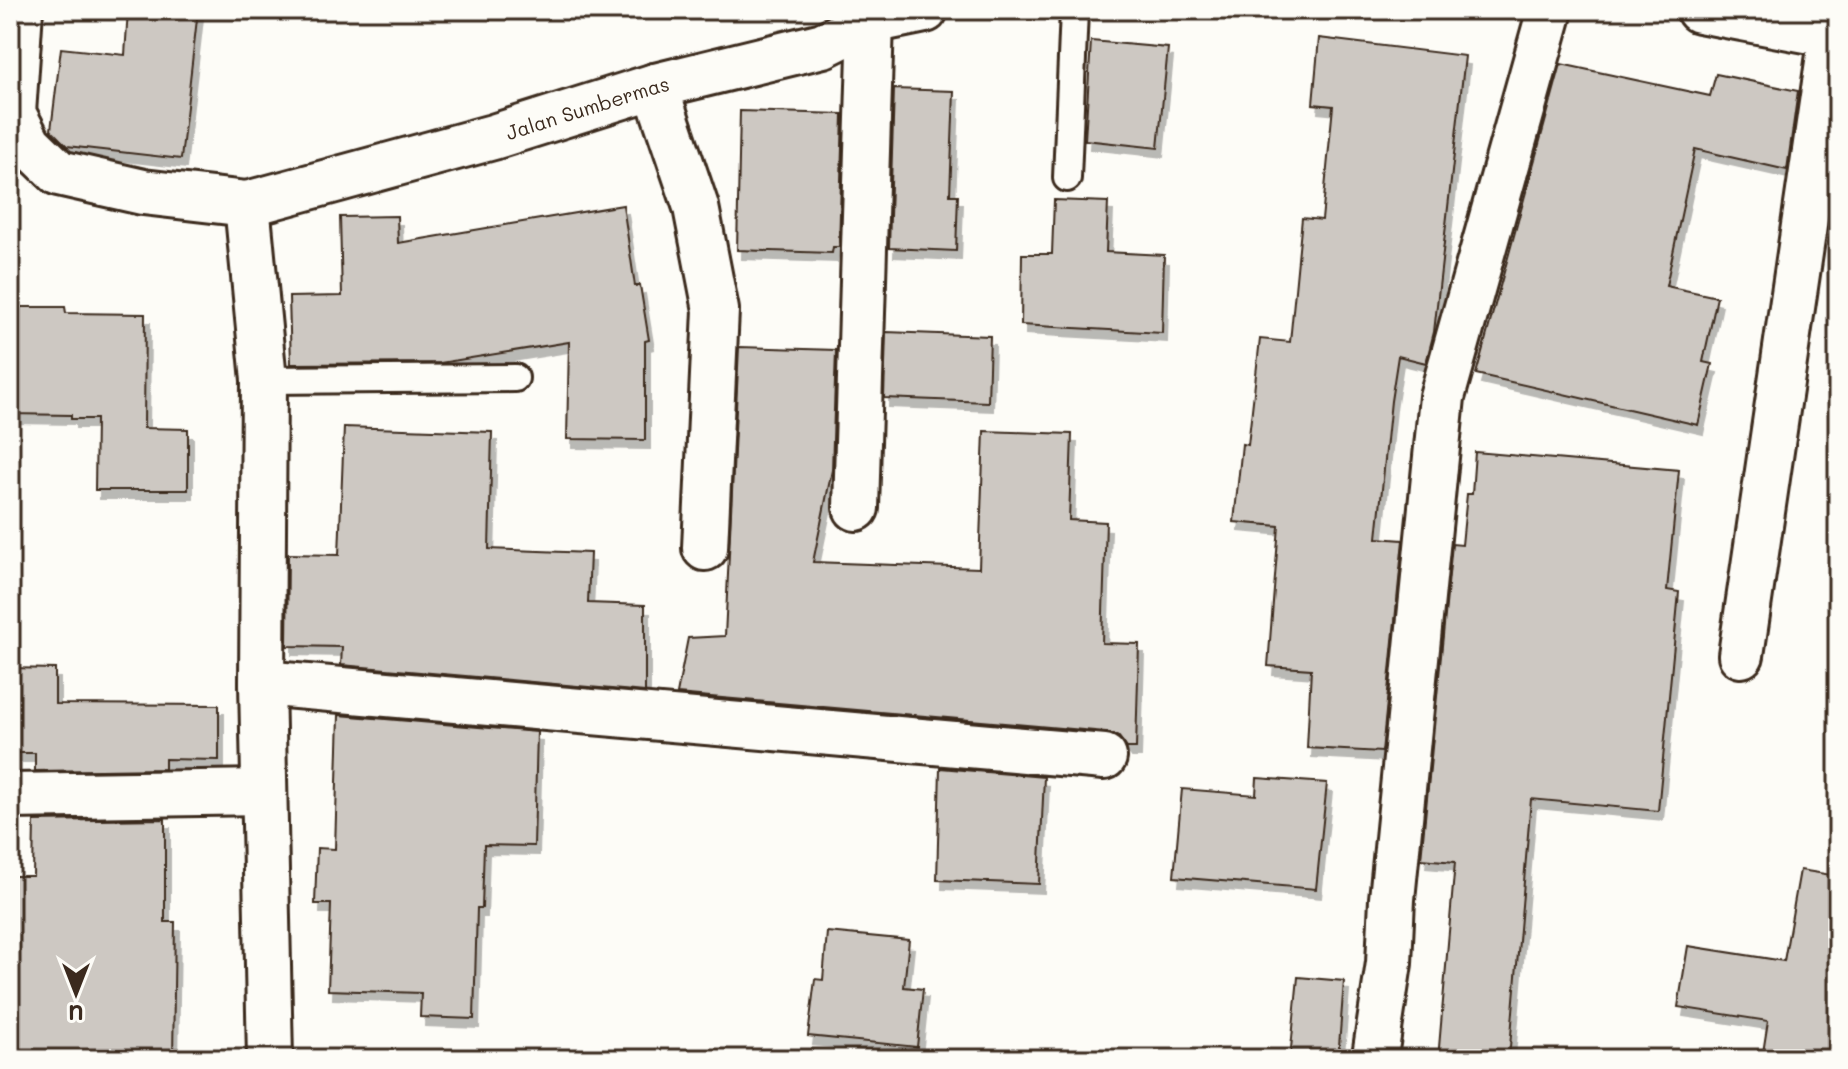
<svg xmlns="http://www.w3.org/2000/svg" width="1848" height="1069" font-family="Mali,sans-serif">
  <defs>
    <filter id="shadow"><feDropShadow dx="5" dy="9" stdDeviation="0" flood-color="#0004"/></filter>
  </defs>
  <rect width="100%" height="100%" fill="#fdfcf7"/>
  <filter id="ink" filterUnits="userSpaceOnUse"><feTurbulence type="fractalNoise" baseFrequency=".0125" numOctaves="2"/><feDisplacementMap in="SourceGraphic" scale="16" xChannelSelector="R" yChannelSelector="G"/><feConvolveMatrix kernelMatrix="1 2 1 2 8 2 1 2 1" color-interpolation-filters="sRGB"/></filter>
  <g filter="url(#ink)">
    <!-- building -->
    <g fill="#cdc8c2" stroke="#3b2a1e" stroke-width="2" filter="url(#shadow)">
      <path d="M128,10H198L181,159L67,146L51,130L61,48L125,55Z"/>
      <path d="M1319,38L1465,56L1434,332L1426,363L1398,356L1391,401L1377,538L1403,540L1382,752L1307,748L1311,669L1268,666L1279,526L1234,522L1242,444L1248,445L1260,339L1290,342L1302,218L1322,220L1333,106L1313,104Z"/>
      <path d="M1091,41L1168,48L1158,148L1085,140Z"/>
      <path d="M1561,64L1710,96L1716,74L1798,91L1787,170L1695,149L1666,286L1717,297L1703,362L1712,364L1698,425L1476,374Z"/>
      <path d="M894,89L954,91L950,195H958L956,251L889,248Z"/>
      <path d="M740,111L843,114L839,247H833L832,253L737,250Z"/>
      <path d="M1054,200L1108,202L1106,252L1164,255L1162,333L1021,325L1022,254H1052Z"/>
      <path d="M623,205L635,286L640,285L649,340L645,341V440L567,439L569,342L440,363L291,364L289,297L342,296L340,217L397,216L398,243Z"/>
      <path d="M10,307H65L66,313L145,314L144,428L188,429V490H95L96,419H71V415L10,414Z"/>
      <path d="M886,332L990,336L988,402L884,398Z"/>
      <path d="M739,347L836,350L832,470L813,562L979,568L984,431L1072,434L1069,520L1106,522L1102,643L1139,644L1136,748H1127L1119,737L1106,732L677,694L688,638L725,636Z"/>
      <path d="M344,427L492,432L489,549L590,553L588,603L645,605V692L341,665L342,647L287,646L288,554L339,555Z"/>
      <path d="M1475,452L1679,470L1667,590L1679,592L1658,811L1531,799L1509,1059H1438L1455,862L1421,859L1452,544L1462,545L1467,494H1472Z"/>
      <path d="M10,668L55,669V704L219,705V760L165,759V769L35,771V753H10Z"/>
      <path d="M339,715L537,732L534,846L484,845L482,908H477L474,1019L420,1017L421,993L328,990L331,904H315L317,848L335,849Z"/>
      <path d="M940,768L1044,777L1039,884L937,880Z"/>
      <path d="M1257,778L1327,783L1316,889L1174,877L1182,789L1256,795Z"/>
      <path d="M165,819V922H175L173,1059H10V876H33L34,821Z"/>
      <path d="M1800,870L1838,876V1059H1762L1768,1021L1678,1007L1688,946L1784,961Z"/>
      <path d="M827,932L909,940L904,987L923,989L917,1047L808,1036L815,979L823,980Z"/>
      <path d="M1298,977L1344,981L1338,1059H1290Z"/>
    </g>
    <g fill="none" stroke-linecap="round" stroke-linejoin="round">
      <defs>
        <g id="service">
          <path d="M1067,178L1074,10"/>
          <path d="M264,380L515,378"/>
        </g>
        <g id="minor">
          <path d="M20,10L13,113L29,144L59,173L143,192L247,204L264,380L262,683L270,1059"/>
          <path d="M1699,10L1838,36"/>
          <path d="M655,86L696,207L716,310L705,548"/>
          <path id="s1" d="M247,204L493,137L655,86L823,45L871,21L925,10"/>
          <path d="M856,508L871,21"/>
          <path d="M1741,655L1832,35"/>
          <path d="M262,683L1104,757"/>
          <path d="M10,796L264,792"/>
          <path d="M1375,1056L1389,963L1392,899L1442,397L1550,10"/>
        </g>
      </defs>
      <!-- service casing -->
      <use href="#service" stroke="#3b2a1e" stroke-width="32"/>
      <!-- minor casing -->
      <use href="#minor" stroke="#3b2a1e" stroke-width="50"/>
      <!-- service -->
      <use href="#service" stroke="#fdfcf7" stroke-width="26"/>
      <!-- minor -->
      <use href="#minor" stroke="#fdfcf7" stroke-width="44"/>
    </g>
  </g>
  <g text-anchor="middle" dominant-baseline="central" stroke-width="8" stroke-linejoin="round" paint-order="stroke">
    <!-- street labels -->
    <g font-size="20" fill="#3b2a1e" stroke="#fdfcf7">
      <text stroke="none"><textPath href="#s1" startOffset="354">Jalan Sumbermas</textPath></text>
    </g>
  </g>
  <!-- margin -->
  <rect width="1848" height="1069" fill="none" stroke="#fdfcf7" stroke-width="40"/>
  <rect x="20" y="20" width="1808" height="1029" fill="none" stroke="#3b2a1e" stroke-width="3" filter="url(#ink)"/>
  <!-- north arrow -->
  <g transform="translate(76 993) rotate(180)" stroke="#fdfcf7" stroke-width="6" paint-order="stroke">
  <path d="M0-6L14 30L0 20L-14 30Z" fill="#3b2a1e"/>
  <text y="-12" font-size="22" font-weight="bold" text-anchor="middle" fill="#3b2a1e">U</text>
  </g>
</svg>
